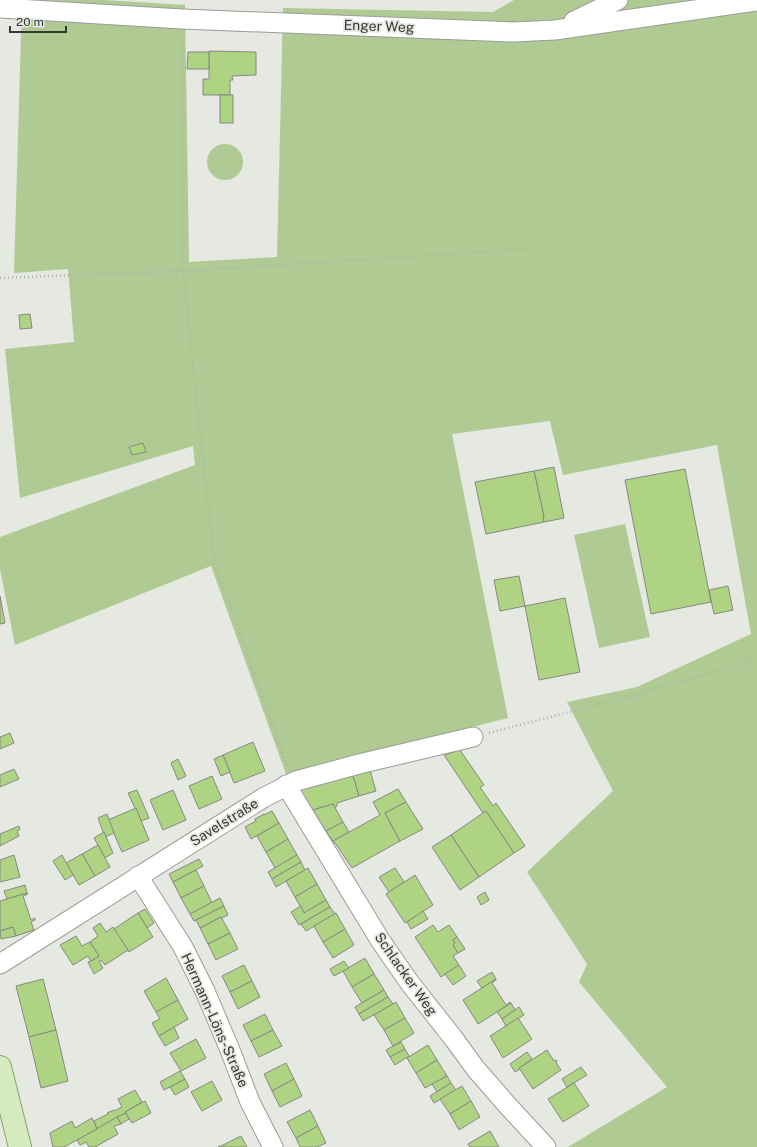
<svg xmlns="http://www.w3.org/2000/svg" width="757" height="1147" font-family="'Public Sans',sans-serif">
  <rect width="100%" height="100%" fill="#e5e9e1"/>
  <!-- green -->
  <g fill="#b0ca94">
    <path d="M22,0H104L185,5L189,262L277,257L283,8L493,12L514,0H757V1147H568L667,1087L579,982L587,964L527,872L613,791L567,702L637,687L751,634L717,445L563,475L550,421L452,434L508,718L286,774L211,566L15,645L0,569V537L195,465L193,446L20,498L5,349L74,342L68,269L14,273Z"/>
    <circle cx="225" cy="162" r="18"/>
    <path d="M625,524L650,637L599,648L574,535Z"/>
  </g>
  <!-- building -->
  <g fill="#aed383" stroke="#868982">
    <path d="M209,51L256,52V75L232,76L233,80H230V95H203V79H209Z"/>
    <path d="M188,52H209V69H187Z"/>
    <rect x="220" y="95" width="13" height="28"/>
    <path d="M30,314L32,328L20,329L19,315Z"/>
    <path d="M143,443L146,452L132,455L129,447Z"/>
    <path d="M554,467L564,518L544,522L543,517H544L534,471Z"/>
    <path d="M685,469L711,602L651,614L625,480Z"/>
    <path d="M534,471L544,517H543L544,522L486,534L475,482Z"/>
    <path d="M519,576L525,606L500,611L494,580Z"/>
    <path d="M728,586L733,610L714,614L709,590Z"/>
    <path d="M0,596L5,623L0,624Z"/>
    <path d="M565,598L580,672L539,680L525,606Z"/>
    <path d="M10,733L14,743L0,749V737Z"/>
    <path d="M253,742L265,771L234,783L223,755Z"/>
    <path d="M460,750L484,785L480,787L493,806L496,803L525,846L514,853L486,811L483,813L444,755Z"/>
    <path d="M223,755L230,772L221,776L214,759Z"/>
    <path d="M178,759L186,776L178,780L171,763Z"/>
    <path d="M14,769L19,779L0,787V775Z"/>
    <path d="M370,770L376,791L359,796L353,776Z"/>
    <path d="M212,776L222,799L199,809L189,786Z"/>
    <path d="M353,776L359,796L337,803V806L335,808L333,804L313,810L299,789Z"/>
    <path d="M398,789L406,802L385,813L400,841L352,868L335,843H334L333,841L380,815L373,802Z"/>
    <path d="M137,790L149,818L141,821L128,793Z"/>
    <path d="M173,790L186,820L163,830L150,800Z"/>
    <path d="M406,802L423,829L400,841L385,813Z"/>
    <path d="M333,804L343,822L326,831L313,810Z"/>
    <path d="M136,808L149,840L122,852L108,820Z"/>
    <path d="M272,811L279,823L251,839L245,827L256,821L255,819L264,814V815Z"/>
    <path d="M486,811L514,853L479,877L451,835Z"/>
    <path d="M107,814L114,833L105,837L98,818Z"/>
    <path d="M343,822L349,832L333,841L326,831Z"/>
    <path d="M279,823L288,839L266,852L257,836Z"/>
    <path d="M19,826L20,829L17,831L19,836L0,846V834Z"/>
    <path d="M104,832L113,853L105,858L94,838Z"/>
    <path d="M451,835L479,877L460,890L432,847Z"/>
    <path d="M288,839L297,855L275,868L266,852Z"/>
    <path d="M98,845L110,867L95,876L82,854Z"/>
    <path d="M82,854L95,876L79,885L66,863Z"/>
    <path d="M14,855L20,877L0,882V860Z"/>
    <path d="M62,855L73,875L65,880L53,861Z"/>
    <path d="M297,855L301,862L272,879L268,872Z"/>
    <path d="M199,859L203,866L173,882L169,874Z"/>
    <path d="M301,862L305,870L276,887L272,879Z"/>
    <path d="M308,868L317,884L295,897L286,881Z"/>
    <path d="M395,868L404,882L389,892L379,877Z"/>
    <path d="M196,870L204,886L181,898L173,882Z"/>
    <path d="M415,875L433,905L405,923L386,894Z"/>
    <path d="M317,884L326,900L304,913L295,897Z"/>
    <path d="M25,885L27,893L7,899L4,891Z"/>
    <path d="M204,886L212,903L190,914L181,898Z"/>
    <path d="M485,892L489,900L481,905L477,897Z"/>
    <path d="M27,893L28,894L23,896L31,920L35,918V920L31,922L34,930L16,936L13,927L0,931V901Z"/>
    <path d="M220,898L224,906L194,921L190,914Z"/>
    <path d="M326,900L330,907L299,925L291,912L301,906L304,913Z"/>
    <path d="M224,906L228,915L222,918L221,917L200,928L196,920Z"/>
    <path d="M330,907L335,914L306,931L301,924Z"/>
    <path d="M145,909L154,923L147,928L138,913Z"/>
    <path d="M423,911L428,919L411,929L407,922Z"/>
    <path d="M138,913L153,937L129,952L114,929Z"/>
    <path d="M336,913L345,929L323,942L314,926Z"/>
    <path d="M221,917L230,933L208,944L200,928Z"/>
    <path d="M100,923L106,932L113,927L128,950L105,965L101,960L99,961L103,968L94,974L88,962L91,961L99,956L90,942L98,936L93,928Z"/>
    <path d="M433,925L438,932L449,925L457,937L453,940L455,943L453,945L458,953L453,956L459,965L441,977L415,937Z"/>
    <path d="M13,927L16,936L1,939L0,931Z"/>
    <path d="M345,929L354,945L333,958L323,942Z"/>
    <path d="M230,933L238,949L216,960L208,944Z"/>
    <path d="M76,936L82,946L90,942L99,956L91,961L88,956L73,965L60,945Z"/>
    <path d="M457,937L465,949L458,953L453,945L455,943L453,940Z"/>
    <path d="M365,958L374,974L352,987L343,971Z"/>
    <path d="M344,961L349,968L334,976L330,969Z"/>
    <path d="M244,965L252,981L230,992L222,976Z"/>
    <path d="M459,965L466,976L453,985L445,974Z"/>
    <path d="M492,972L496,979L482,988L477,981Z"/>
    <path d="M374,974L384,990L362,1003L352,987Z"/>
    <path d="M166,978L178,1000L156,1012L144,991Z"/>
    <path d="M43,979L56,1030L29,1037L16,986Z"/>
    <path d="M496,979V980L492,983L506,1005L510,1002L511,1003L478,1024L463,1000Z"/>
    <path d="M252,981L260,997L238,1009L230,992Z"/>
    <path d="M384,990L388,997L359,1014L355,1007Z"/>
    <path d="M388,997L393,1004L363,1021L359,1014Z"/>
    <path d="M178,1000L188,1019L159,1036L152,1023L160,1019L156,1012Z"/>
    <path d="M396,1002L405,1018L384,1030L374,1015Z"/>
    <path d="M511,1003L515,1010L502,1019L497,1012Z"/>
    <path d="M519,1007L524,1015L506,1026L502,1019Z"/>
    <path d="M265,1014L273,1030L251,1041L243,1025Z"/>
    <path d="M405,1018L414,1033L393,1046L384,1030Z"/>
    <path d="M518,1018L532,1039L503,1058L490,1036Z"/>
    <path d="M174,1027L179,1038L165,1046L159,1036Z"/>
    <path d="M56,1030L68,1081L41,1088L29,1037Z"/>
    <path d="M273,1030L282,1046L259,1057L251,1041Z"/>
    <path d="M196,1039L206,1058L181,1071L170,1053Z"/>
    <path d="M401,1042L405,1049L390,1057L386,1050Z"/>
    <path d="M428,1045L437,1060L416,1073L407,1058Z"/>
    <path d="M405,1049L409,1056L395,1065L390,1057Z"/>
    <path d="M547,1050L554,1061L556,1060L557,1062L556,1063L561,1070L533,1089L519,1068Z"/>
    <path d="M527,1052L532,1059L519,1068L520,1069L515,1072L510,1064Z"/>
    <path d="M437,1060L447,1076L425,1088L416,1073Z"/>
    <path d="M286,1063L294,1079L272,1091L264,1074Z"/>
    <path d="M581,1067L587,1075L567,1087L562,1079Z"/>
    <path d="M180,1071L185,1079L164,1090L160,1082Z"/>
    <path d="M447,1076L451,1083L437,1092L432,1084Z"/>
    <path d="M185,1079L189,1087L175,1095L170,1087Z"/>
    <path d="M294,1079L302,1096L280,1107L272,1091Z"/>
    <path d="M212,1081L222,1100L202,1111L191,1092Z"/>
    <path d="M451,1083L456,1090L434,1103L430,1096Z"/>
    <path d="M574,1083L589,1106L563,1122L548,1099Z"/>
    <path d="M462,1086L471,1101L450,1114L440,1099Z"/>
    <path d="M135,1090L142,1102L125,1112L126,1113L97,1129L94,1121L108,1114L107,1113L114,1110V1111L122,1107L118,1099Z"/>
    <path d="M145,1101L151,1113L132,1123L125,1112Z"/>
    <path d="M471,1101L480,1117L459,1130L450,1114Z"/>
    <path d="M310,1110L318,1126L296,1138L287,1122Z"/>
    <path d="M126,1113L129,1119L121,1124L117,1117Z"/>
    <path d="M117,1117L121,1124L114,1126L118,1134L95,1147H89L86,1142L80,1145L77,1140Z"/>
    <path d="M92,1118L97,1129L64,1147H53L50,1133L72,1121L75,1128Z"/>
    <path d="M318,1126L326,1143L317,1147H300L296,1138Z"/>
    <path d="M490,1131L499,1147H470L468,1144Z"/>
    <path d="M241,1136L247,1147H218L223,1145Z"/>
  </g>
  <g fill="none" stroke-linecap="round" stroke-linejoin="round">
    <defs>
      <g id="minor">
        <path d="M0,8L182,19L513,32L555,30L757,1"/>
        <path d="M574,21L618,0"/>
        <path d="M286,785L380,940L409,982L454,1039L475,1068L508,1106L546,1147"/>
        <path d="M138,876L183,947L205,991L230,1050L250,1102L273,1147"/>
        <path d="M0,964L263,798L296,781L359,764L473,737"/>
      </g>
      <path id="major" d="M0,1067L20,1147"/>
    </defs>
    <!-- minor casing -->
    <use href="#minor" stroke="#9a9d96" stroke-width="21"/>
    <!-- major casing -->
    <use href="#major" stroke="#8ba371" stroke-width="24"/>
    <!-- path -->
    <g stroke="#acb0a9" stroke-width="2.5" stroke-dasharray="1 3" stroke-linecap="butt">
      <path d="M182,38L183,271L205,478L215,564L287,765"/>
      <path d="M0,278L183,271L529,249"/>
      <path d="M489,733L641,693L757,659"/>
    </g>
    <!-- minor -->
    <use href="#minor" stroke="#fff" stroke-width="19"/>
    <!-- major -->
    <use href="#major" stroke="#d5ebbd" stroke-width="22"/>
  </g>
  <g text-anchor="middle" dominant-baseline="central" stroke-width="3.5" stroke-linejoin="round" paint-order="stroke">
    <!-- street labels -->
    <g font-size="14" fill="#363835" stroke="#e5e9e1">
      <text transform="translate(379 26) rotate(2)">Enger Weg</text>
      <text transform="translate(224 822) rotate(-32)">Savelstraße</text>
      <text transform="translate(406 974) rotate(55)">Schlacker Weg</text>
      <text transform="translate(215 1020) rotate(66)">Hermann-Löns-Straße</text>
    </g>
  </g>
  <!-- scale -->
  <path d="M10 26v6h56v-6" fill="none" stroke="#363835" stroke-width="2"/>
  <text x="16" y="26" font-size="12" fill="#363835" stroke="#e5e9e1" stroke-width="3" paint-order="stroke">20 m</text>
</svg>
